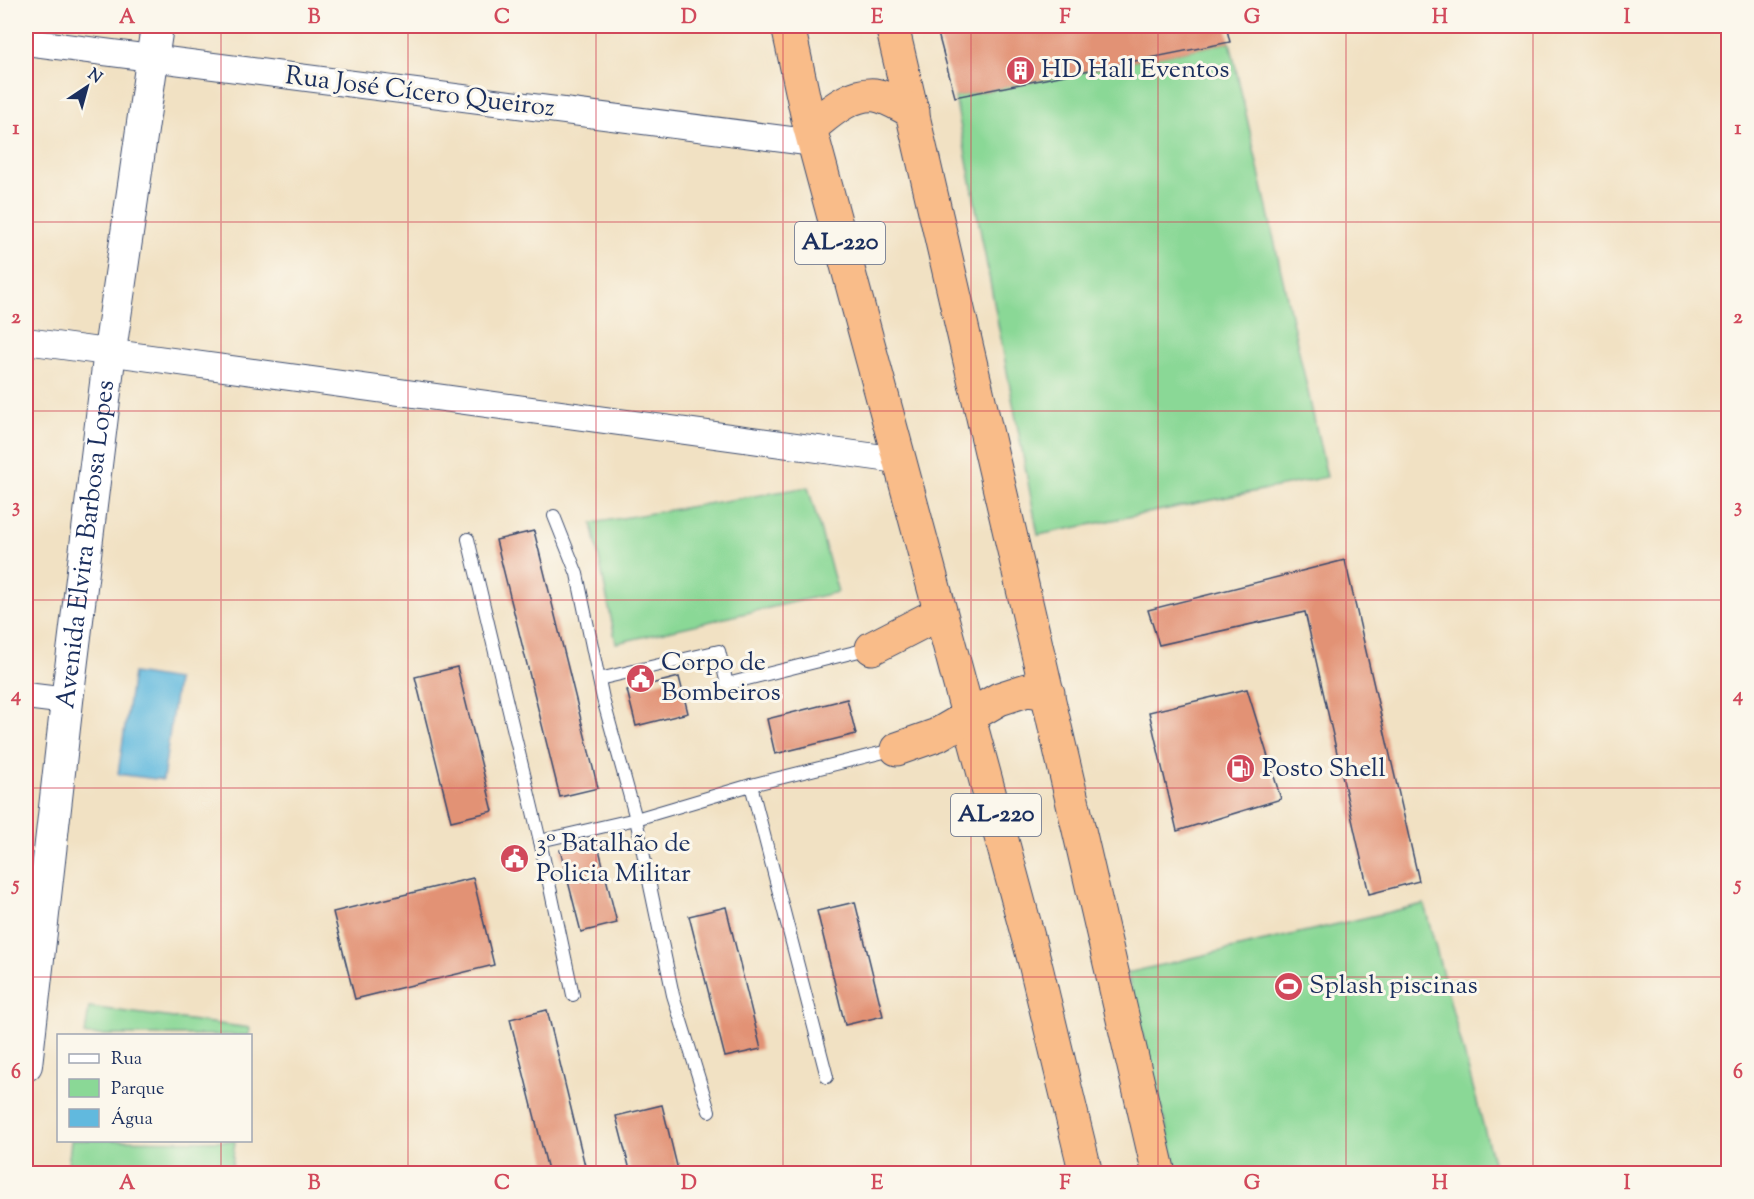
<svg xmlns="http://www.w3.org/2000/svg" width="1754" height="1199" font-family="'Sorts Mill Goudy',serif">
  <rect width="100%" height="100%" fill="#fbf7ec"/>
  <filter id="ink" filterUnits="userSpaceOnUse"><feTurbulence type="fractalNoise" baseFrequency=".0167" numOctaves="2"/><feDisplacementMap in="SourceGraphic" scale="12" xChannelSelector="R" yChannelSelector="G"/><feConvolveMatrix kernelMatrix="1 2 1 2 8 2 1 2 1" color-interpolation-filters="sRGB"/></filter>
  <filter id="wash" filterUnits="userSpaceOnUse"><feTurbulence type="fractalNoise" baseFrequency=".008" numOctaves="4" result="noise"/><feDisplacementMap in="SourceGraphic" scale="24" xChannelSelector="R" yChannelSelector="G"/><feGaussianBlur stdDeviation="1.35" result="paint"/><feColorMatrix in="noise" values="0 0 0 0 0 0 0 0 0 0 0 0 0 0 0 0 0 1.4 0 .05"/><feComposite in="paint" operator="in"/></filter>
  <g filter="url(#wash)">
    <rect width="100%" height="100%" fill="#f1e1c3"/>
    <!-- green -->
    <g fill="#8ad896" stroke="#52847a" stroke-width="1.5">
      <path d="M1230,42L1327,477L1038,535L955,97Z"/>
      <path d="M808,487L838,592L616,643L592,523Z"/>
      <path d="M1424,904L1496,1173H1178L1127,973Z"/>
      <path d="M89,1007L250,1028L249,1035H85Z"/>
      <path d="M71,1141V1140L235,1141L231,1173H67Z"/>
    </g>
    <!-- water -->
    <path fill="#61b9de" stroke="#3e749e" stroke-width="1.5" d="M133,673L177,680L163,780L118,774Z"/>
    <g id="blocks">
      <!-- building -->
      <g fill="#e29275">
        <path d="M936,26H1226L1230,42L955,97Z"/>
        <path d="M534,531L598,788L560,797L496,540Z"/>
        <path d="M1345,560L1419,881L1369,894L1305,612L1159,645L1148,610Z"/>
        <path d="M457,667L493,811L451,821L415,677Z"/>
        <path d="M679,677L688,713L636,726L627,690Z"/>
        <path d="M1247,689L1281,799L1177,831L1149,712Z"/>
        <path d="M847,699L856,734L775,754L767,719Z"/>
        <path d="M597,841L617,923L581,932L560,850Z"/>
        <path d="M473,878L494,965L355,999L333,912Z"/>
        <path d="M855,902L883,1016L845,1025L817,911Z"/>
        <path d="M726,907L761,1049L725,1057L689,916Z"/>
        <path d="M547,1010L587,1174H549L510,1019Z"/>
        <path d="M662,1105L679,1174H631L616,1116Z"/>
      </g>
    </g>
  </g>
  <g filter="url(#ink)">
    <use href="#blocks" fill-opacity="0" stroke="#3b4a6d" stroke-width="1.5"/>
    <g fill="none" stroke-linecap="round" stroke-linejoin="round">
      <defs>
        <g id="service">
          <path d="M554,516L577,574L603,699L636,819L673,995L709,1111"/>
          <path d="M468,539L540,841L573,995"/>
          <path d="M599,679L719,651L727,684L871,648"/>
          <path d="M751,785L827,1077"/>
          <path d="M540,841L636,819L751,785L896,749"/>
        </g>
        <g id="minor">
          <path d="M26,42L814,143"/>
          <path d="M26,341L898,460"/>
          <path d="M26,696L67,701"/>
        </g>
        <g id="tertiary">
          <path id="s1" d="M26,1065L67,701L110,351L157,26"/>
        </g>
        <g id="trunk">
          <path d="M788,26L810,128L1035,963L1086,1174"/>
          <path d="M892,26L1159,1174"/>
          <path d="M810,128C828,114 849,93 875,95C888,97 901,106 913,112"/>
          <path d="M872,648L940,613"/>
          <path d="M897,749L937,735L999,699L1027,690L1048,693"/>
        </g>
      </defs>
      <!-- service casing -->
      <use href="#service" stroke="#3b4a6d" stroke-width="14"/>
      <!-- minor casing -->
      <use href="#minor" stroke="#3b4a6d" stroke-width="28"/>
      <!-- tertiary casing -->
      <use href="#tertiary" stroke="#3b4a6d" stroke-width="34"/>
      <!-- trunk casing -->
      <use href="#trunk" stroke="#3b4a6d" stroke-width="35"/>
      <!-- service -->
      <use href="#service" stroke="#fff" stroke-width="12"/>
      <!-- minor -->
      <use href="#minor" stroke="#fff" stroke-width="26"/>
      <!-- tertiary -->
      <use href="#tertiary" stroke="#fff" stroke-width="32"/>
      <!-- trunk -->
      <use href="#trunk" stroke="#f9bc89" stroke-width="33"/>
    </g>
  </g>
  <!-- grid -->
  <path fill="none" stroke="#d1495b" stroke-width="1.5" stroke-opacity="0.55" d="M221,26V1036M408,26V1174M596,26V1174M783,26V1174M971,26V1174M1158,26V1174M1346,26V1174M1533,26V1174M26,222H1728M26,411H1728M26,600H1728M26,788H1728M26,977H1728M221,1140V1174"/>
  <!-- icons -->
  <defs>
    <symbol id="building-disc" viewBox="-11 -11 22 22"><circle r="9.5" fill="#d1495b" stroke="#fbf7ec"/><path d="M-4-6H4V6H1V3H-1V6H-4ZM-2.5-4.3h1.7v1.8h-1.7ZM.8-4.3h1.7v1.8H.8ZM-2.5-1h1.7V.8h-1.7ZM.8-1h1.7V.8H.8Z" fill="#fff"/></symbol>
    <symbol id="civic-disc" viewBox="-11 -11 22 22"><circle r="9.5" fill="#d1495b" stroke="#fbf7ec"/><path d="M-.6-6.5H3V-4.5H.6V-3L4-1V1h2V6H-6V1h2V-1L-.6-3ZM-1.2 2.5V6h2.4V2.5Z" fill="#fff"/></symbol>
    <symbol id="fuel-disc" viewBox="-11 -11 22 22"><circle r="9.5" fill="#d1495b" stroke="#fbf7ec"/><path d="M-5.5-6h7V0h2V4h1.3V-2.5L3-4.5l.8-.8L6-3V5H2.5V1h-1V6h-7ZM-4.2-4.7v3.2H.2V-4.7Z" fill="#fff"/></symbol>
    <symbol id="stadium-disc" viewBox="-11 -11 22 22"><circle r="9.5" fill="#d1495b" stroke="#fbf7ec"/><path d="M0-5a6.5 5 0 1 0 0 10a6.5 5 0 1 0 0-10ZM-3.5-1.8h7v3.6h-7Z" fill="#fff"/></symbol>
  </defs>
  <g fill-rule="evenodd">
    <use href="#building-disc" x="1004" y="54" width="33" height="33"/>
    <use href="#civic-disc" x="624" y="662" width="33" height="33"/>
    <use href="#fuel-disc" x="1224" y="752" width="33" height="33"/>
    <use href="#civic-disc" x="498" y="842" width="33" height="33"/>
    <use href="#stadium-disc" x="1272" y="970" width="33" height="33"/>
  </g>
  <g text-anchor="middle" dominant-baseline="central" stroke-width="6" stroke-linejoin="round" paint-order="stroke">
    <!-- shield labels -->
    <g fill="#fbf7ec" stroke="#5e6b89" stroke-width="1.5">
      <rect x="795" y="222" width="90" height="42" rx="4.5"/>
      <rect x="951" y="794" width="90" height="42" rx="4.5"/>
    </g>
    <g font-size="24" font-weight="bold" fill="#1b2f5e">
      <text x="840" y="243">AL-220</text>
      <text x="996" y="815">AL-220</text>
    </g>
    <!-- poi labels -->
    <g font-size="26" fill="#1b2f5e" stroke="#fbf7ec" text-anchor="start">
      <text x="1041" y="70">HD Hall Eventos</text>
      <text x="661" y="663">Corpo de<tspan x="661" dy="30">Bombeiros</tspan></text>
      <text x="1262" y="769">Posto Shell</text>
      <text x="536" y="844">3º Batalhão de<tspan x="536" dy="30">Policia Militar</tspan></text>
      <text x="1309" y="986">Splash piscinas</text>
    </g>
    <!-- street labels -->
    <g font-size="26" fill="#1b2f5e" stroke="#fbf7ec">
      <text transform="translate(420 93) rotate(7)">Rua José Cícero Queiroz</text>
      <text stroke="none"><textPath href="#s1" startOffset="524">Avenida Elvira Barbosa Lopes</textPath></text>
    </g>
  </g>
  <!-- margin -->
  <rect width="1754" height="1199" fill="none" stroke="#fbf7ec" stroke-width="66"/>
  <!-- legend -->
  <rect x="57" y="1034" width="195" height="108" fill="#fbf7ec" stroke="#a1a7b3" stroke-width="1.5"/>
  <rect x="69" y="1054" width="30" height="9" fill="#ffffff" stroke="#a1a7b3" stroke-width="1.5"/>
  <text x="111" y="1064" font-size="18" fill="#1b2f5e">Rua</text>
  <rect x="69" y="1079" width="30" height="18" fill="#8ad896" stroke="#a1a7b3" stroke-width="1.5"/>
  <text x="111" y="1094" font-size="18" fill="#1b2f5e">Parque</text>
  <rect x="69" y="1109" width="30" height="18" fill="#61b9de" stroke="#a1a7b3" stroke-width="1.5"/>
  <text x="111" y="1124" font-size="18" fill="#1b2f5e">Água</text>
  <!-- north arrow -->
  <g transform="translate(87 87) rotate(36)" stroke="#fbf7ec" stroke-width="4.5" paint-order="stroke">
  <path d="M0-4.5L10 22L0 15L-10 22Z" fill="#1b2f5e"/>
  <text y="-9" font-size="16" font-weight="bold" text-anchor="middle" fill="#1b2f5e">N</text>
  </g>
  <rect x="33" y="33" width="1688" height="1133" fill="none" stroke="#d1495b" stroke-width="2"/>
  <g font-size="20" text-anchor="middle" font-weight="bold" fill="#d1495b">
    <text x="127" y="23">A</text>
    <text x="314" y="23">B</text>
    <text x="502" y="23">C</text>
    <text x="689" y="23">D</text>
    <text x="877" y="23">E</text>
    <text x="1065" y="23">F</text>
    <text x="1252" y="23">G</text>
    <text x="1440" y="23">H</text>
    <text x="1627" y="23">I</text>
    <text x="16" y="134">1</text>
    <text x="1738" y="134">1</text>
    <text x="16" y="323">2</text>
    <text x="1738" y="323">2</text>
    <text x="16" y="512">3</text>
    <text x="1738" y="512">3</text>
    <text x="16" y="701">4</text>
    <text x="1738" y="701">4</text>
    <text x="16" y="890">5</text>
    <text x="1738" y="890">5</text>
    <text x="16" y="1078">6</text>
    <text x="1738" y="1078">6</text>
    <text x="127" y="1189">A</text>
    <text x="314" y="1189">B</text>
    <text x="502" y="1189">C</text>
    <text x="689" y="1189">D</text>
    <text x="877" y="1189">E</text>
    <text x="1065" y="1189">F</text>
    <text x="1252" y="1189">G</text>
    <text x="1440" y="1189">H</text>
    <text x="1627" y="1189">I</text>
  </g>
</svg>
